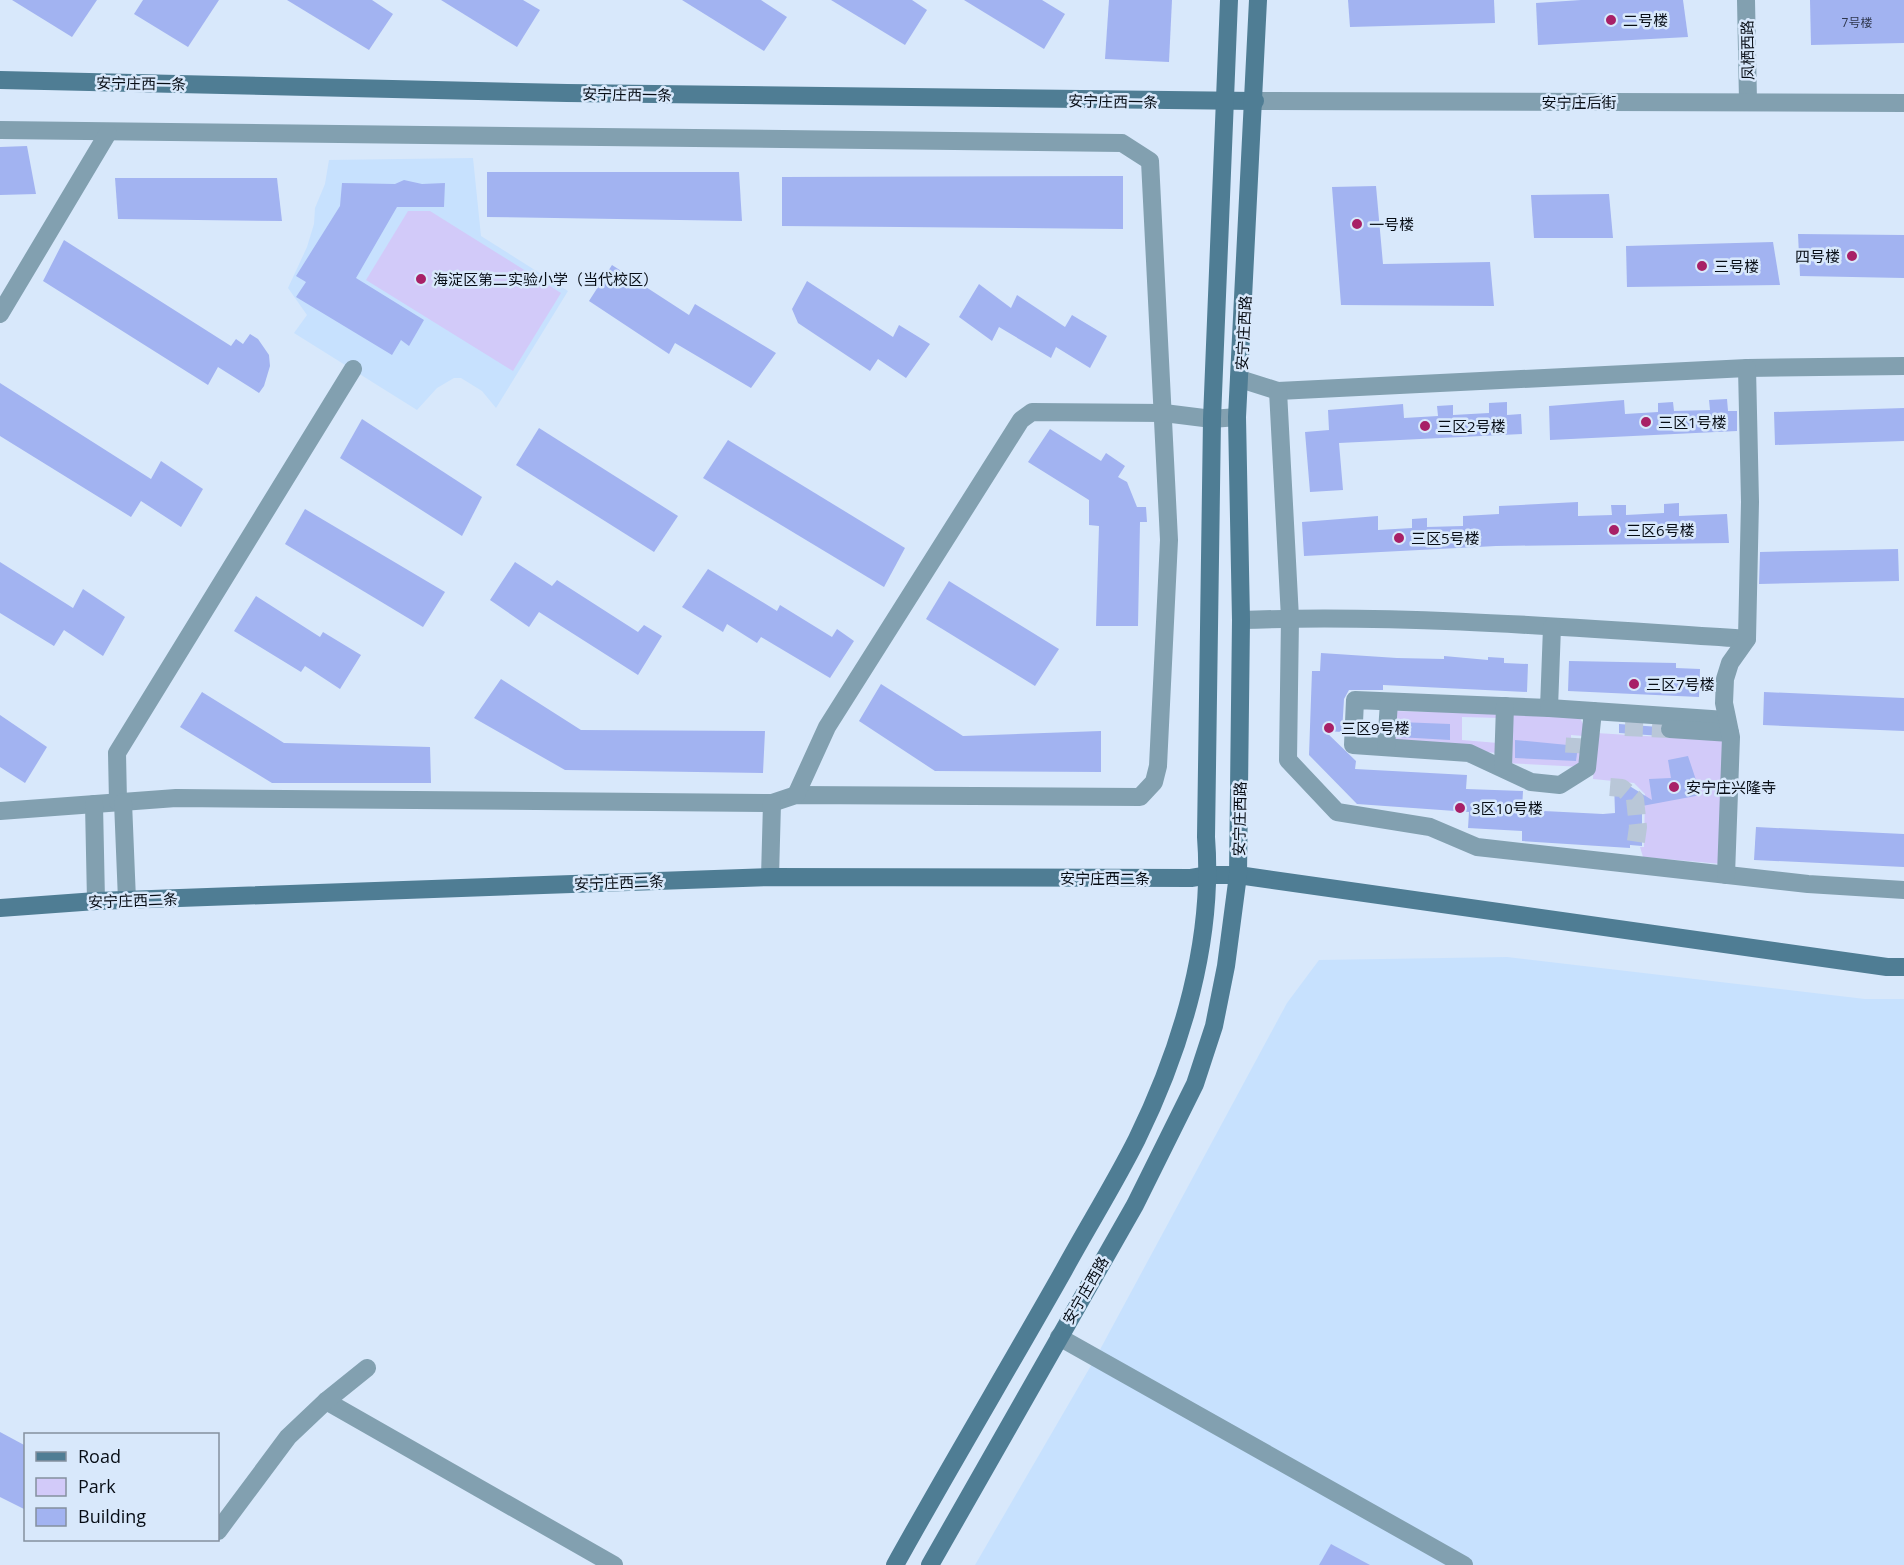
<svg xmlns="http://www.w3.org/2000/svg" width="1904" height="1565" font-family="'Open Sans','Noto Sans SC',sans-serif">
  <rect width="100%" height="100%" fill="#d8e8fb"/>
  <!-- built -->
  <g fill="#c7e1fe">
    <path d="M473,158L481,236L568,291L496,408L482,391L461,378H454L437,388L417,410L294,333L307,315L288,288L307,247L314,224L315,208L325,184L329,160Z"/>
    <path d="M1507,957L1865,999H1904V1565H975L1096,1357L1287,1003L1319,960Z"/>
  </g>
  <!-- green -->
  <g fill="#d2caf9">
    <path d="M408,211H430L561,293L513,371L366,280Z"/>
    <path d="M1391,711L1499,713V718L1462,717V740L1498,743L1497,753L1389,744Z"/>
    <path d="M1508,713L1580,718L1585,728L1583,736L1571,735V741L1583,742V767L1504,763Z"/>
    <path d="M1596,733L1729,741L1722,864L1643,857L1640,847H1644L1645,794L1634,783L1593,779Z"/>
  </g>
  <!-- building -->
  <g fill="#a2b3f1">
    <path d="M12,0H97L72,37Z"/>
    <path d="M143,0H219L188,47L134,14Z"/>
    <path d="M287,0H372L393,14L369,50Z"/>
    <path d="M441,0H523L540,10L517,47Z"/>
    <path d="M682,0H761L787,17L764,51Z"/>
    <path d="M831,0H912L927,10L905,45Z"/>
    <path d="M964,0H1042L1065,14L1044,49Z"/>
    <path d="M1109,0H1172L1169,62L1105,59Z"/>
    <path d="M1348,0H1494L1495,23L1350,27Z"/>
    <path d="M1581,0H1683L1688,37L1538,45L1536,3Z"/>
    <path d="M1810,0H1904V43L1811,45Z"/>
    <path d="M27,146L36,194L0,195V147Z"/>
    <path d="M487,172H739L742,221L487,217Z"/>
    <path d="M1123,176V229L782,226V177Z"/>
    <path d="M115,178H277L282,221L118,219Z"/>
    <path d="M404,180L422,184L445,183L444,207H397L356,278L424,320L409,346L401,340L392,355L296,297L306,282L296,276L340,206L342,183L395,184Z"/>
    <path d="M1376,186L1383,264L1490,262L1494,306L1341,305L1332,187Z"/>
    <path d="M1609,194L1613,238H1534L1531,195Z"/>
    <path d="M1798,234L1904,235V278L1800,276Z"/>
    <path d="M64,240L231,346L236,339L243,344L250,334L258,339L269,355L270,366L264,386L259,393L218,367L208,385L43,281Z"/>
    <path d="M1773,242L1780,285L1627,287L1626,246Z"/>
    <path d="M612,265L689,315L695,304L776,353L751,388L675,343L669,354L589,301Z"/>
    <path d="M807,281L893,337L899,325L930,344L906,378L878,359L870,371L798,323L792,309Z"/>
    <path d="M979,284L1011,308L1017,295L1065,327L1072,315L1107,336L1090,368L1056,347L1051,358L999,327L992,341L959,317Z"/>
    <path d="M0,383L151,479L161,461L203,489L181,527L141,501L131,517L0,436Z"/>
    <path d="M1727,399L1728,411H1737V431L1550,440L1549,406L1624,400L1625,414L1658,412V403L1673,402L1674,411L1710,410L1709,400Z"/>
    <path d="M1507,402V415L1521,414L1522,434L1339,443L1343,490L1310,492L1305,432L1329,430L1328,410L1403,404L1404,418L1438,416L1437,406L1453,405V415L1489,413V403Z"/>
    <path d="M1904,408V441L1775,445L1774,412Z"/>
    <path d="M362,419L482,497L462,536L340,458Z"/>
    <path d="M539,428L678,516L654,552L516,465Z"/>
    <path d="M1050,429L1101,461L1106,453L1125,466L1118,477L1127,482L1137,507H1146L1147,522H1140L1138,626H1096L1099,526L1089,525V500L1028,462Z"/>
    <path d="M728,440L905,548L884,587L703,478Z"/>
    <path d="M1578,502V516L1612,515L1611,505H1626V515L1664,513V504L1679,503V516L1727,514L1729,543L1496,546L1304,556L1302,522L1378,516V530L1412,528V519L1427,518V527L1463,526V516L1499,514V506Z"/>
    <path d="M305,509L445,592L423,627L285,544Z"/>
    <path d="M1898,549L1899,581L1759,584L1760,552Z"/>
    <path d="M0,562L73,608L83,589L125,617L103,656L64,630L54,646L0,613Z"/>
    <path d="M515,562L552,586L557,580L638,632L644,625L662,636L638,675L539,612L529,627L490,600Z"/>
    <path d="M708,569L777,611L780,605L832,637L837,629L854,641L830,678L761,637L757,643L727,624L723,632L682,607Z"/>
    <path d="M949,581L1059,649L1035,686L926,619Z"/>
    <path d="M256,596L320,637L323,632L361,655L340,689L305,666L301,672L234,631Z"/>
    <path d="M1321,653L1397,658L1444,659V656L1488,660V657L1504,658V663L1528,664L1527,692L1383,685V690H1349L1344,699L1342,732L1325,731L1356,761L1355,769L1467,775L1466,789L1523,791L1522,810L1603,814L1615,813L1614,782L1628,785L1652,800L1649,779L1671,778L1668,760L1688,756L1701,795L1642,806V846L1630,845V848L1522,841V831L1468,828L1469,812L1357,804L1309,755L1312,671H1320Z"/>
    <path d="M1569,661L1676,663V668L1700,669L1699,697L1568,691Z"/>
    <path d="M501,679L581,730L765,731L763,773L565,770L474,718Z"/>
    <path d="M881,684L963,736L1101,731V772L935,771L859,721Z"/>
    <path d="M202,692L284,743L430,747L431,783H272L180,727Z"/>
    <path d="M1764,692L1904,698V731L1763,725Z"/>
    <path d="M0,715L47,747L25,783L0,767Z"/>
    <path d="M1399,722L1450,724V740L1398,737Z"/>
    <path d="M1619,724L1659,727L1661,736L1619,733Z"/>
    <path d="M1515,740L1578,746L1576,761L1515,758Z"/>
    <path d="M1756,827L1904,834V867L1754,860Z"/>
    <path d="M0,1432L26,1446V1510L0,1497Z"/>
    <path d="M1331,1544L1370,1565H1319Z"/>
  </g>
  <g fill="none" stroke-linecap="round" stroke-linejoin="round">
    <!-- street-tunnel -->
    <g stroke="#b9c7d8" stroke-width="18" stroke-dasharray="18 9" stroke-linecap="butt">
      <path d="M1625,727L1670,729"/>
      <path d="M1574,753L1575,738"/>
      <path d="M1610,787L1622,788L1635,799L1638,827L1635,848"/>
    </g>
    <!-- street -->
    <g stroke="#82a0b0" stroke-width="18">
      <path d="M1746,0L1748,101"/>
      <path d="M1255,101L1904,103"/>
      <path d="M0,130L1122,143L1150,161L1169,540L1158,766L1154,782L1140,797L796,795L772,803L176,798L0,811"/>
      <path d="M0,314L108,133"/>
      <path d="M1240,379L1278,391L1747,368L1904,366"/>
      <path d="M1278,391L1290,618L1288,760L1337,812L1430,827L1477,847L1808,884L1904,890"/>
      <path d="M1241,620C1409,614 1578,628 1747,639"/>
      <path d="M1552,627L1549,708L1355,700L1353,745L1469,753L1531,782L1560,785L1587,768L1593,711"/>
      <path d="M1549,708L1726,720"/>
      <path d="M1670,729L1730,733"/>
      <path d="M1386,747L1389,702"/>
      <path d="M1503,767L1505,706"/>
      <path d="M796,795L827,727L1021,420L1032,412L1164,413L1212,419L1237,417"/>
      <path d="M118,802L117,753L353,369"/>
      <path d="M123,802L127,900"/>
      <path d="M94,804L96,901"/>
      <path d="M1726,875L1731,737L1724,703L1725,679L1730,663L1747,639L1750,502L1747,368"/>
      <path d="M770,877L772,803"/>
      <path d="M1059,1337L1464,1565"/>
      <path d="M326,1401L614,1565"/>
      <path d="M218,1531L288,1437L326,1401L367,1368"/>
    </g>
    <!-- secondary -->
    <g stroke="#4f7d94" stroke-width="18">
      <path d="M0,80L567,93L1255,101"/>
      <path d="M0,908L96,901L770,877L1191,878L1209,875H1238L1887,967H1904"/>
      <path d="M895,1565C950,1466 1008,1369 1064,1270C1088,1226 1115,1183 1137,1139C1182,1047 1214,940 1206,837L1212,419L1229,0"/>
      <path d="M930,1565L1135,1205L1195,1084L1214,1026L1226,966L1238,875L1241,620L1237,417L1258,0"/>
    </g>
  </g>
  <!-- markers -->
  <g fill="#a82067" stroke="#d8e8fb" stroke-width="2">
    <circle cx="1611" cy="20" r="6"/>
    <circle cx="1357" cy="224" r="6"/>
    <circle cx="1852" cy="256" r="6"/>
    <circle cx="1702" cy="266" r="6"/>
    <circle cx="421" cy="279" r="6"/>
    <circle cx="1646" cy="422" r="6"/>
    <circle cx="1425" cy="426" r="6"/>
    <circle cx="1614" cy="530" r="6"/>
    <circle cx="1399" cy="538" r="6"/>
    <circle cx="1634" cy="684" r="6"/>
    <circle cx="1329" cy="728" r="6"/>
    <circle cx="1674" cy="787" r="6"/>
    <circle cx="1460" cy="808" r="6"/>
  </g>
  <g text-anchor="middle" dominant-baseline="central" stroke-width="5" stroke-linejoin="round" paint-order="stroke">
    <!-- number labels -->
    <g font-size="12" fill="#2e364c">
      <text x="1857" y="22">7号楼</text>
    </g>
    <!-- poi labels -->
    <g font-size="15" fill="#070d15" stroke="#d8e8fb" text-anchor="start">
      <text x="1623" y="20">二号楼</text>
      <text x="1369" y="224">一号楼</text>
      <text x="1840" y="256" text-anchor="end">四号楼</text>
      <text x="1714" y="266">三号楼</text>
      <text x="433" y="279">海淀区第二实验小学（当代校区）</text>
      <text x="1658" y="422">三区1号楼</text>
      <text x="1437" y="426">三区2号楼</text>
      <text x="1626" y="530">三区6号楼</text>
      <text x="1411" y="538">三区5号楼</text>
      <text x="1646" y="684">三区7号楼</text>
      <text x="1341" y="728">三区9号楼</text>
      <text x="1686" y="787">安宁庄兴隆寺</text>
      <text x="1472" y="808">3区10号楼</text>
    </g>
    <!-- street labels -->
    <g font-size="15" fill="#070d15" stroke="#d8e8fb">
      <text transform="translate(1747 50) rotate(-91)">凤栖西路</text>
      <text transform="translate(141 83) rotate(1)">安宁庄西一条</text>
      <text transform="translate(627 94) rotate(1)">安宁庄西一条</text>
      <text transform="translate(1113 101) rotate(1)">安宁庄西一条</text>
      <text x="1579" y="102">安宁庄后街</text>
      <text transform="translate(1243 333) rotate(-87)">安宁庄西路</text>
      <text transform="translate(1239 819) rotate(-89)">安宁庄西路</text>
      <text x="1105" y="878">安宁庄西二条</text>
      <text transform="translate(619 882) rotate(-2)">安宁庄西二条</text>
      <text transform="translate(133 900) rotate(-2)">安宁庄西二条</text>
      <text transform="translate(1085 1290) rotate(-60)">安宁庄西路</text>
    </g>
  </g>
  <!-- legend -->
  <rect x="24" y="1433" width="195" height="108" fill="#d8e8fb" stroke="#84909f" stroke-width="1.5"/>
  <rect x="36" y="1452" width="30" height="9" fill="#4f7d94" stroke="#84909f" stroke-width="1.5"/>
  <text x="78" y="1463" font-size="18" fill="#070d15">Road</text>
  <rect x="36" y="1478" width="30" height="18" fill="#d2caf9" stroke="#84909f" stroke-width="1.5"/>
  <text x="78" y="1493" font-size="18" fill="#070d15">Park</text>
  <rect x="36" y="1508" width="30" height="18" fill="#a2b3f1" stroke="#84909f" stroke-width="1.5"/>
  <text x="78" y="1523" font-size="18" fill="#070d15">Building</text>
</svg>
